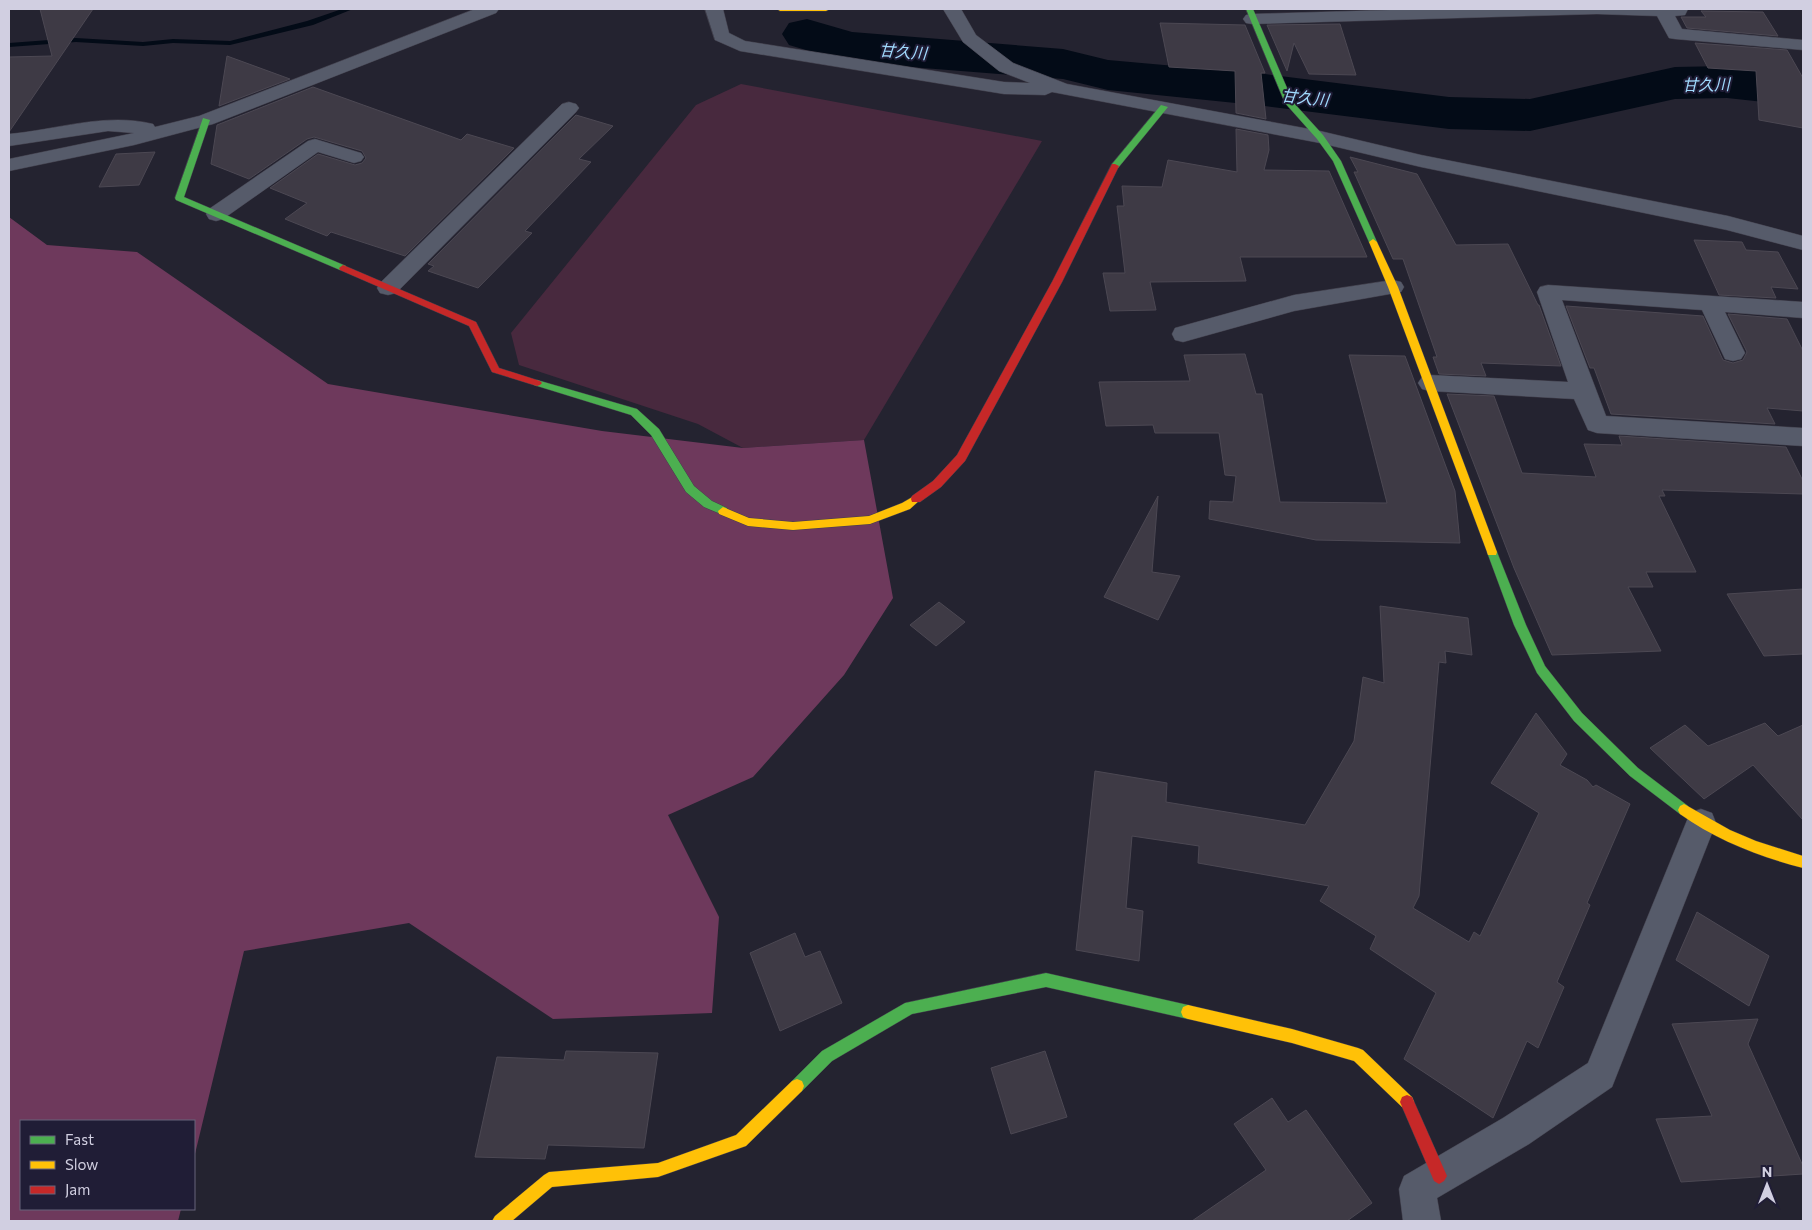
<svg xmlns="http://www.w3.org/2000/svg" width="1812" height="1230" font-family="Commissioner,'Noto Sans JP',sans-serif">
  <rect width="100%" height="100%" fill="#242330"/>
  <!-- green -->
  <path fill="#48293e" d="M741,84L1042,141L864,440L743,448L698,424L519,365L511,333L696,105Z"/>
  <!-- forest -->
  <path fill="#6e395c" d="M9,217L47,245L137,252L328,384L602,431L743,448L864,440L893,598L844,675L753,777L668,815L719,917L712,1013L553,1019L409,923L244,951L194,1158V1121H21V1209H181L178,1221H9Z"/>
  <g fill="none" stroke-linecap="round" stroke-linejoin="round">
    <!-- stream -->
    <path fill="#030b17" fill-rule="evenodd" d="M342,9H353L313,25L230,45L173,43L143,46L76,42L9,47V43L76,38L143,42L173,39L230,41L307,21Z"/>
    <!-- river -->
    <path fill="#030b17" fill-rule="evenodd" d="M807,19L852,32L1063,49L1108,60L1265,74L1449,97L1530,99L1675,67L1727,66L1782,72L1803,77V109L1782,104L1727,98L1675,99L1530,131L1449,129L1265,106L1108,90L1063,79L847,62L789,45L782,34L789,23Z"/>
  </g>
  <!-- building -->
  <g fill="#3e3a45" stroke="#4c4853">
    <path d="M40,9H93L9,132V57L52,56Z"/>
    <path d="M1701,11L1763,12L1778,36L1687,28L1681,17H1706Z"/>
    <path d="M1160,23L1245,25L1265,73H1261L1266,119L1236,113L1235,71L1169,67Z"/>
    <path d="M1340,24L1356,75L1309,74L1294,43L1287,71L1267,25Z"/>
    <path d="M1695,43L1787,50L1803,78V128L1759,120L1756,71L1708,68Z"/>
    <path d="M227,56L290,79L219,106Z"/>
    <path d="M313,87L461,140L467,134L514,148L405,256L331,232L327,236L285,219L307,203L270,188L318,154L355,165L362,163L366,158L362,151L314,137L307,139L249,179L211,164L217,125Z"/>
    <path d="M576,115L613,126L579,159L591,162L525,231L532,233L478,288L428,271L434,266L428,264Z"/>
    <path d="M1236,129L1268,135L1269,150L1264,170L1329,171L1367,257H1240L1246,281L1150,282L1156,310L1110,311L1103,273H1125L1117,206H1124L1122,186L1162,187L1168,160L1237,172Z"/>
    <path d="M155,152L139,185L99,187L116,154Z"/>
    <path d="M1350,157L1417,174L1456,245L1508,244L1538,305H1539L1561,366L1481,363L1486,376L1439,374L1433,357H1437L1403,259H1393L1354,172H1358Z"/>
    <path d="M1694,240L1742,242L1746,250L1778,252L1798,289L1771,287L1776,298L1719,295Z"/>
    <path d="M1566,306L1703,316L1723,360L1733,363L1743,360L1747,352L1728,314L1787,319L1803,351V411L1767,408L1775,424L1611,414L1594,368H1590Z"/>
    <path d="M1245,354L1256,394H1262L1280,502L1387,503L1349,355L1405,356L1455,491L1460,543L1316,540L1209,519L1210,501L1233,502L1236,476L1225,475L1219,433H1155L1153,425L1106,426L1099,382L1190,381L1184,355Z"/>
    <path d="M1447,394L1494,396L1522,473L1596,477L1584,444L1622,445L1619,436L1786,447L1803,481V494L1662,490L1665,496H1659L1696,572H1646L1653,587H1628L1661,651L1552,655L1514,568Z"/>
    <path d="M1158,496L1152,572L1180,576L1158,620L1104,597Z"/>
    <path d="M1803,589V654L1764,656L1727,594Z"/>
    <path d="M939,602L965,622L936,646L910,625Z"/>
    <path d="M1380,606L1468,618L1472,655L1445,651L1446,663L1439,662L1419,896L1413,908L1469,942L1474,932L1480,936L1539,813L1491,783L1536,713L1567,754L1560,765L1587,780L1593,787L1596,785L1630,804L1587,903L1590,905L1557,982L1564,987L1538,1048L1527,1041L1493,1118L1404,1059L1436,993L1370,949L1376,936L1320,901L1329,886L1198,863L1199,846L1132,836L1126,908L1143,911L1139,961L1076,950L1095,771L1167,783L1166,802L1305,825L1354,741L1363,677L1384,683Z"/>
    <path d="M1765,723L1778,736L1803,725V820L1753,765L1704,799L1650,748L1685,725L1708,746Z"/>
    <path d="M1697,912L1769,956L1749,1006L1676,960Z"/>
    <path d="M795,933L805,957L820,951L842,1003L780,1031L750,953Z"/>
    <path d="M1758,1019L1748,1044L1803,1166V1174L1681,1182L1656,1119L1712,1116L1672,1024Z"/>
    <path d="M566,1051L658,1053L644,1148L548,1145L545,1159L475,1157L497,1057L564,1060Z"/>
    <path d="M1045,1051L1067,1117L1011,1134L991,1068Z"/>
    <path d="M1272,1098L1288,1122L1306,1110L1372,1203L1347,1221H1192L1266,1170L1234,1124Z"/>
  </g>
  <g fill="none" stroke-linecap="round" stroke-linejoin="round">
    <defs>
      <g id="street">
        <path d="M475,9H499L496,13L213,124L134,145L9,171V159L134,133L108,131L9,146V134C56,130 105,112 153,124L155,127L199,116Z"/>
        <path d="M705,9H723L729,33L745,41L1004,82L1030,83L999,71L963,42L943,9H961L976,35L1013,63L1067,84L1320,131L1421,155L1728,216L1803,236V250L1727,230L1421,167L1320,143L1052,92L1045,95L1004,94L740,51L715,40Z"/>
        <path d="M1423,9H1688L1685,15L1675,16L1682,29L1803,40V50L1675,39L1669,38L1657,16L1597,14L1252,24L1246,23L1243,19L1246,15L1252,14Z"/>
        <path d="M569,102L576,104L579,108L576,112L396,293L388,295L380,293L377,288L380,283L562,104Z"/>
        <path d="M315,139L361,153L364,157L361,161L354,163L318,152L223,219L216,221L209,219L206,214L209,209L308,141Z"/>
        <path d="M1393,280L1401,282L1404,287L1401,292L1294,311L1183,342L1175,340L1172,334L1175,328L1294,295Z"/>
        <path d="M1548,285L1803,302V318L1725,312L1745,353L1741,359L1733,361L1725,359L1702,310L1562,300L1606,416L1803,428V446L1597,433L1588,430L1574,399L1430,391L1422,389L1418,383L1422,377L1430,375L1568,382L1537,292L1540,287Z"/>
        <path d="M1701,809L1712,813L1716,823L1612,1087L1529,1144L1437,1198L1441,1221H1403L1399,1189L1404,1176L1503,1118L1588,1063L1690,813Z"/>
      </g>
      <g id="fast">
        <path d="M1246,9H1253L1293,102L1323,135L1341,161L1377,242L1376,244L1373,245L1369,242L1333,161L1317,139L1285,103Z"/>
        <path d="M1161,105L1168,107L1118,168H1112V164Z"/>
        <path d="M203,118L210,120L184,197L346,266V270H340L176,200L175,198Z"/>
        <path d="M537,380L637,409L659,429L694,486L712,501L727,508L728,511L727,514L723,515L704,507L686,492L651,435L631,415L534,385L532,383L534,381Z"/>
        <path d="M1492,548L1497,552L1526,625L1545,666L1582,713L1638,768L1688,806L1690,810L1688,814L1684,816L1680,814L1630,776L1574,721L1537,673L1514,625L1487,552Z"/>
        <path d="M1046,973L1188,1005L1193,1007L1195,1012L1193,1017L1188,1019L1046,987L912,1014L832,1061L802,1091L797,1093L792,1091L790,1086L792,1081L822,1051L905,1003Z"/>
      </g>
      <g id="slow">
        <path d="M777,9H830L826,11H780Z"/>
        <path d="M1373,239L1377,242L1398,287L1497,552L1496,555H1488L1487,552L1388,287L1369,242Z"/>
        <path d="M916,495L921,499L910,509L870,524L793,530L748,526L719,514L718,511L723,507L749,518L793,522L869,516L902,503Z"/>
        <path d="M1684,804L1730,830L1756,841L1803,856V868C1760,857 1716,840 1680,814L1678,810L1680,806Z"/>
        <path d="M1188,1005L1292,1029L1358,1048L1363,1050L1412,1097L1414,1102L1412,1107L1407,1109L1402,1107L1354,1061L1292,1043L1188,1019L1183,1017L1181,1012L1183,1007Z"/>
        <path d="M797,1079L802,1081L804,1086L802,1091L746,1146L658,1177L552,1187L512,1221H492L495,1216L544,1175L549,1172L658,1163L736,1135L792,1081Z"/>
      </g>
      <g id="jam">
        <path d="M1112,164H1115L1119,166L1062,282L965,461L941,487L920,502H912L911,499L912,496L933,481L957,455L1052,282Z"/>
        <path d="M343,265L476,322L499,368L540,381L542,383L540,385L537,386L492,372L469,326L340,270L339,268Z"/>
        <path d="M1407,1095L1412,1097L1447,1176L1444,1181L1439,1184L1434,1181L1400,1102L1402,1097Z"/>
      </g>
    </defs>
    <!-- street casing -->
    <use href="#street" stroke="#413f4b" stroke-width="1"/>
    <!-- fast casing -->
    <use href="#fast" stroke="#413f4b" stroke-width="1"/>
    <!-- slow casing -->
    <use href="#slow" stroke="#413f4b" stroke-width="1"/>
    <!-- jam casing -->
    <use href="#jam" stroke="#413f4b" stroke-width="1"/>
    <!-- street -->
    <use href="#street" fill="#565b6a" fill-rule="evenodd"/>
    <!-- fast -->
    <use href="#fast" fill="#4caf50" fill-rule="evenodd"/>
    <!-- slow -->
    <use href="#slow" fill="#ffc107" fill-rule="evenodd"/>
    <!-- jam -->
    <use href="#jam" fill="#c62828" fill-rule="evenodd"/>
  </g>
  <g text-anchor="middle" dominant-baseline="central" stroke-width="4" stroke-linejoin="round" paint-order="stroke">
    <!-- far-water labels -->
    <g font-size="16" font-style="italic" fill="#a0dafd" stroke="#201d36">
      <text transform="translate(903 51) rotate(4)">甘久川</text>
      <text transform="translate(1706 84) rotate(-1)">甘久川</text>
      <text transform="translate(1305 97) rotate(6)">甘久川</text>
    </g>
  </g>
  <!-- border -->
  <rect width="1812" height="1230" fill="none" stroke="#d1cfe1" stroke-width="20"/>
  <!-- legend -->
  <rect x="20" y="1120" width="175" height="90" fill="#201d36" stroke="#67647a"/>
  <rect x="30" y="1136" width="25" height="8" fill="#4caf50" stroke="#67647a"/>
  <text x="65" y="1145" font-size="15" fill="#d1cfe1">Fast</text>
  <rect x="30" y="1161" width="25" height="8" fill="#ffc107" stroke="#67647a"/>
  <text x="65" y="1170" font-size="15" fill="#d1cfe1">Slow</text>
  <rect x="30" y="1186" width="25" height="8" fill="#c62828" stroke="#67647a"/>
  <text x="65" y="1195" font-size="15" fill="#d1cfe1">Jam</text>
  <!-- north arrow -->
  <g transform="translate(1767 1185)" stroke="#201d36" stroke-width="4" paint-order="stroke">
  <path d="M0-4L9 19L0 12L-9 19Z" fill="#d1cfe1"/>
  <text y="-8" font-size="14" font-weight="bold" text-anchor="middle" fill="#d1cfe1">N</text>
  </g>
</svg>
